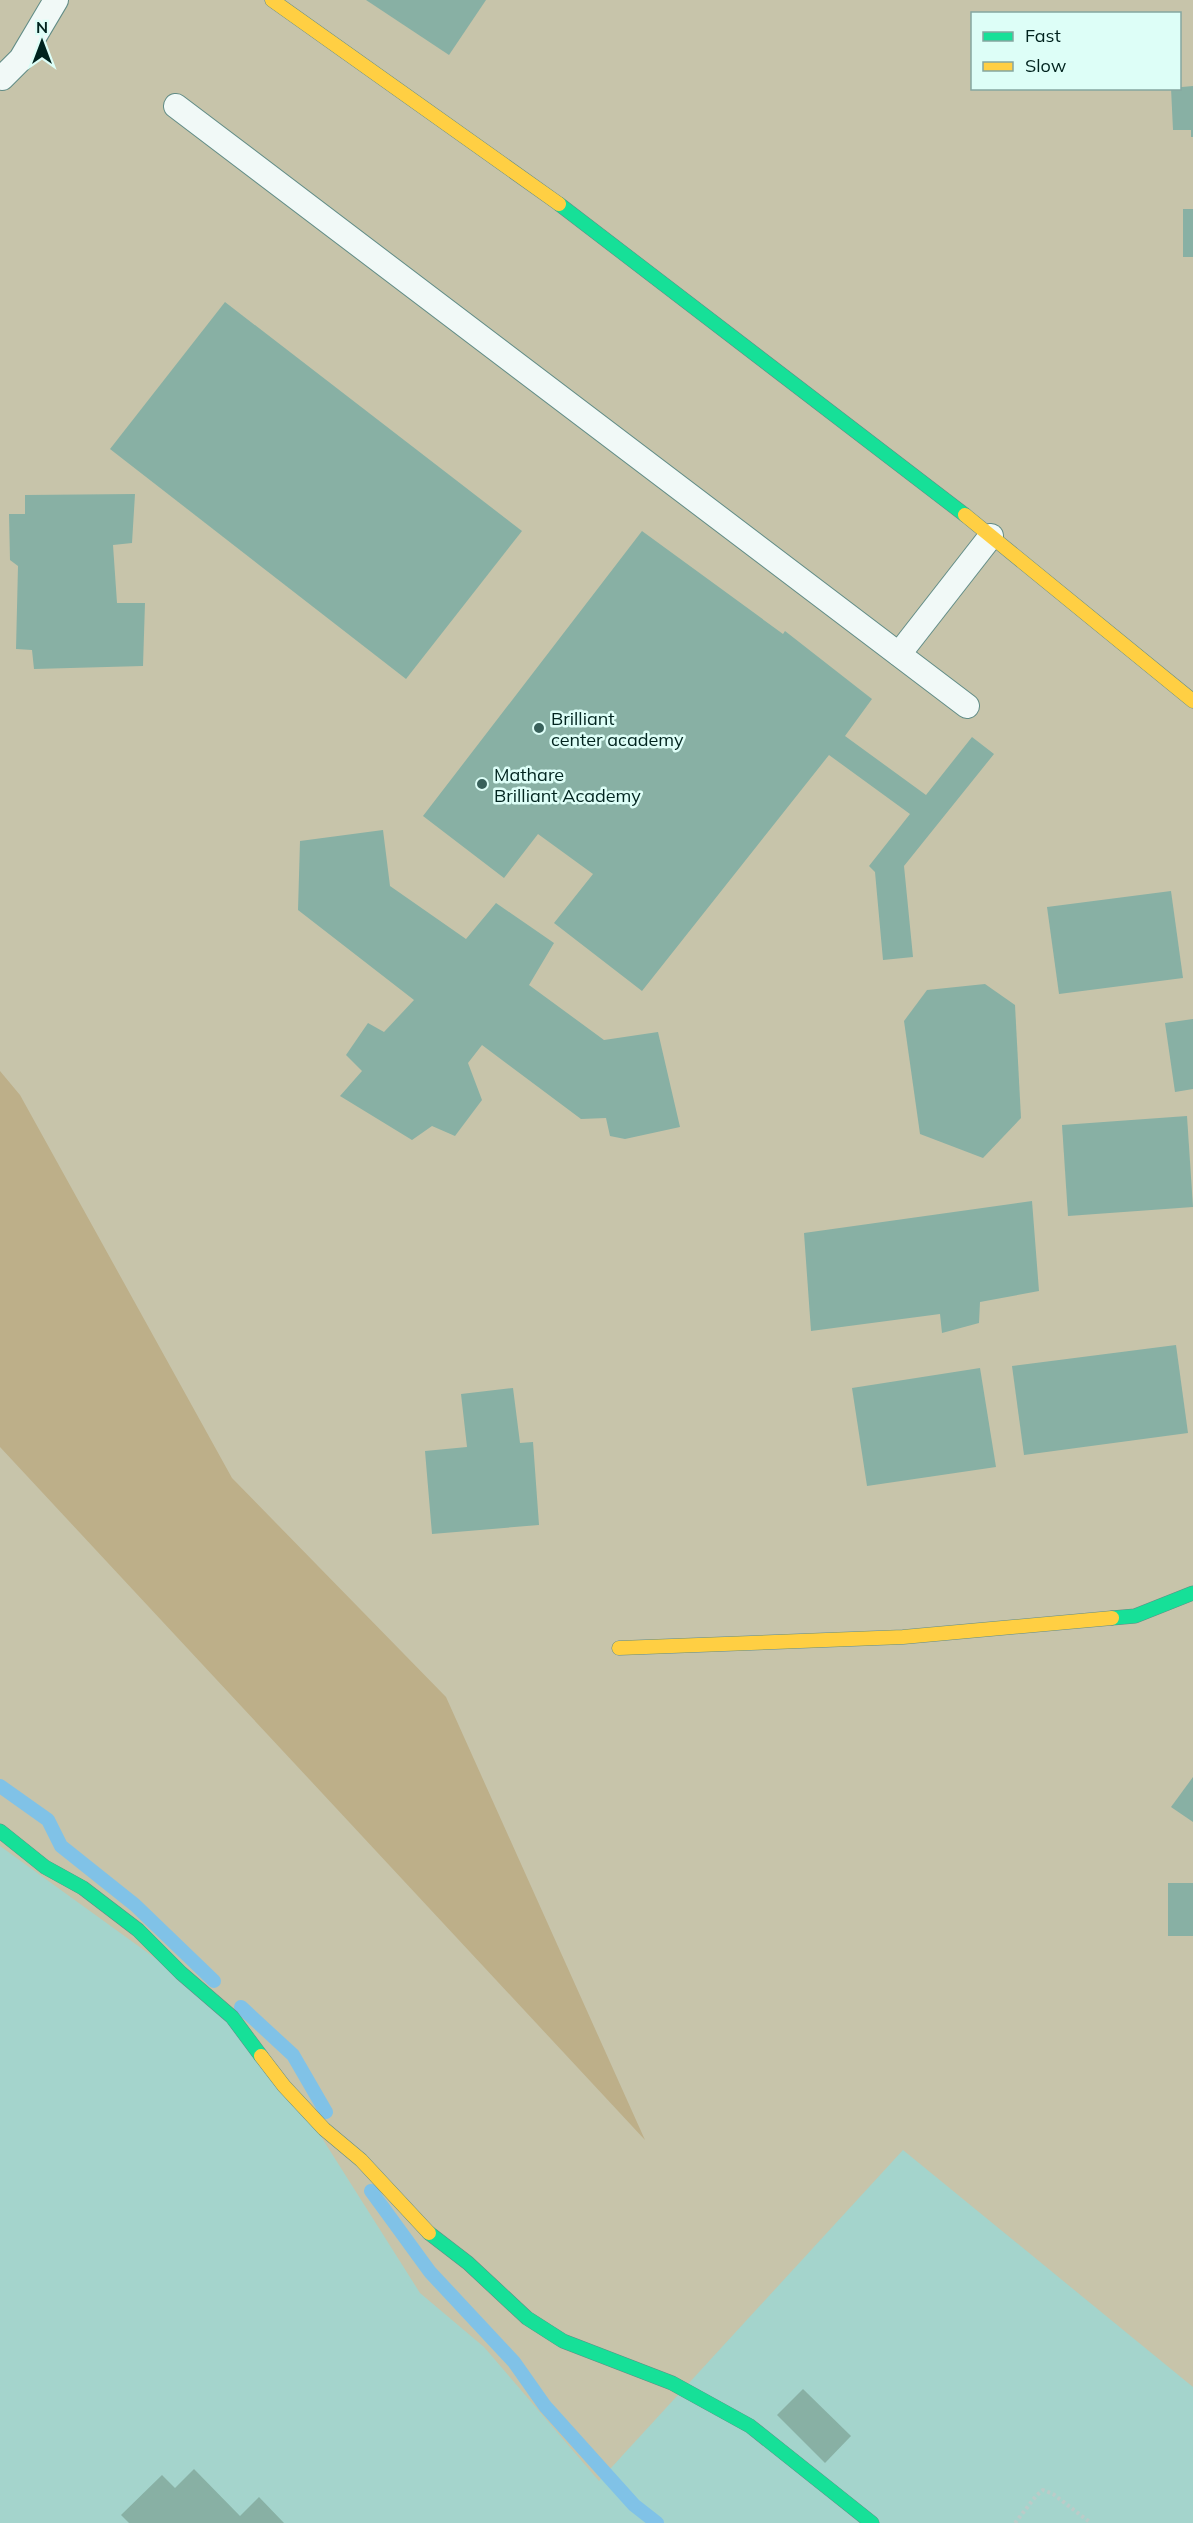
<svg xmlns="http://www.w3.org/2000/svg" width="1193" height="2523" font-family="Mulish,sans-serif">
  <rect width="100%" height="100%" fill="#a4d4cc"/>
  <!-- green -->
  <path fill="#c7c4aa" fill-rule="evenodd" d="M0,0H1193V2387L903,2150L599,2481L484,2347L420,2293L277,2067L166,1966L0,1846ZM972,14H1180V88H972Z"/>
  <!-- forest -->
  <path fill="#bdaf89" d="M0,1071L20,1095L232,1478L446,1697L645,2140L0,1447Z"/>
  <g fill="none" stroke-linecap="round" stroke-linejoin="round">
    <!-- stream -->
    <g stroke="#80c2e7" stroke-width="14">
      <path d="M0,1786L48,1820L61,1846L135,1905L214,1981"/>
      <path d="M241,2007L293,2055L326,2112"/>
      <path d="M371,2191L430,2272L514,2362L545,2406L634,2505L657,2523"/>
    </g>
  </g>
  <!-- building -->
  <g fill="#88b0a4">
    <path d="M366,0H486L449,55Z"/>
    <path d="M1193,86V137H1191V130H1173L1171,88Z"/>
    <rect x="1183" y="209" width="10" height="48"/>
    <path d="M225,302L522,531L406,679L110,449Z"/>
    <path d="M135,494L132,543L113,545L117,603H145L143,666L34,669L32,650L16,649L18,566L10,560L9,514H25V495Z"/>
    <path d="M642,531L783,634L785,631L872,699L845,736L926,795L972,737L994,754L904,866L913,957L883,960L875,872L869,866L910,814L829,755L642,991L554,923L593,874L538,834L504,878L423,816Z"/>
    <path d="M383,830L390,886L466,939L496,903L554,943L529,985L604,1040L658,1032L680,1127L625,1139L610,1136L606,1118L581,1119L482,1045L468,1063L482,1100L455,1136L432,1126L412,1140L340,1096L362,1071L346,1055L368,1023L384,1032L414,1000L298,910L300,841Z"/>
    <path d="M1171,891L1183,978L1059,994L1047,907Z"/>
    <path d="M985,984L1015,1005L1021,1118L983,1158L920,1134L904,1021L927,990Z"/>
    <path d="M1193,1019V1089L1175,1092L1165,1023Z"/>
    <path d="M1187,1116L1193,1207L1068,1216L1062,1125Z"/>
    <path d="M1032,1201L1039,1291L980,1302L979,1323L942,1333L940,1314L811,1331L804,1233Z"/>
    <path d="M1176,1345L1188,1433L1024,1455L1012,1366Z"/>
    <path d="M980,1368L996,1467L867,1486L852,1388Z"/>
    <path d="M513,1388L520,1443L533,1442L539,1525L432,1534L425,1451L467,1447L461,1394Z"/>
    <path d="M1193,1777V1822L1171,1807Z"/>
    <rect x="1168" y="1883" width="25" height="53"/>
    <path d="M803,2389L851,2436L825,2463L777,2415Z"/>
    <path d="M194,2469L240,2516L259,2497L284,2523H129L121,2515L162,2475L175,2488Z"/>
  </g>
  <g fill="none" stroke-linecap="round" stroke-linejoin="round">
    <defs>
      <g id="lane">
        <path d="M2,78L21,59L56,0"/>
        <path d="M176,106L967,706"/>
        <path d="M899,654L991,536"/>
      </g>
      <g id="fast">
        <path d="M559,204L965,515"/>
        <path d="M1112,1618L1135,1616L1193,1593"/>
        <path d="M0,1831L45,1867L83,1888L138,1930L181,1973L232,2017L261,2056"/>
        <path d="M429,2233L468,2263L527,2318L563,2341L672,2383L750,2426L872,2523"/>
      </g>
      <g id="slow">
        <path d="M272,0L559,204"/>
        <path d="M965,515L1193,701"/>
        <path d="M619,1648L903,1637L1112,1618"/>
        <path d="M261,2056L284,2086L324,2129L361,2160L429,2233"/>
      </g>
    </defs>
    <!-- lane casing -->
    <use href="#lane" stroke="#618c86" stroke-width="26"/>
    <!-- fast casing -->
    <use href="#fast" stroke="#618c86" stroke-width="15"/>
    <!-- slow casing -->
    <use href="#slow" stroke="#618c86" stroke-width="15"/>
    <!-- path -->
    <path stroke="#bccbc8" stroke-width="4" stroke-dasharray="3 3" stroke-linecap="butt" d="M1015,2523L1036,2496L1043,2490L1053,2494L1091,2523"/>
    <!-- lane -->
    <use href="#lane" stroke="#f1f9f7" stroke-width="24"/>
    <!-- fast -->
    <use href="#fast" stroke="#16e098" stroke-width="14"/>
    <!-- slow -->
    <use href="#slow" stroke="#ffcf43" stroke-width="14"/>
  </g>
  <!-- markers -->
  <g fill="#39615b" stroke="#ddfef7" stroke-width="2">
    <circle cx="539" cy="728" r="6"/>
    <circle cx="482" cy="784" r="6"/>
  </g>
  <g text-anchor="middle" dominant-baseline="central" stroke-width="5" stroke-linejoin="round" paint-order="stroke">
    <!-- poi labels -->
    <g font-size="18" fill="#00231e" stroke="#ddfef7" text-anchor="start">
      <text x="551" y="718">Brilliant<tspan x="551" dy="21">center academy</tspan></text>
      <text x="494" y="774">Mathare<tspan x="494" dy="21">Brilliant Academy</tspan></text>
    </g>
  </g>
  <!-- legend -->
  <rect x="971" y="12" width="210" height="78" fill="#ddfef7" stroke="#85a6a0" stroke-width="1.5"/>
  <rect x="983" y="32" width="30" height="9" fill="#16e098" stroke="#85a6a0" stroke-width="1.5"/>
  <text x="1025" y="42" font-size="18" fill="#00231e">Fast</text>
  <rect x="983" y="62" width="30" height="9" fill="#ffcf43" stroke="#85a6a0" stroke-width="1.5"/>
  <text x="1025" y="72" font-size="18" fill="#00231e">Slow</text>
  <!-- north arrow -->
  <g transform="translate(42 42)" stroke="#ddfef7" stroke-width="4.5" paint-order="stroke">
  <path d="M0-4.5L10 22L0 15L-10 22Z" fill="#00231e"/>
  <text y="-9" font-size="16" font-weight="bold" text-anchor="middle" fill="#00231e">N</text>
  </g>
</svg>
